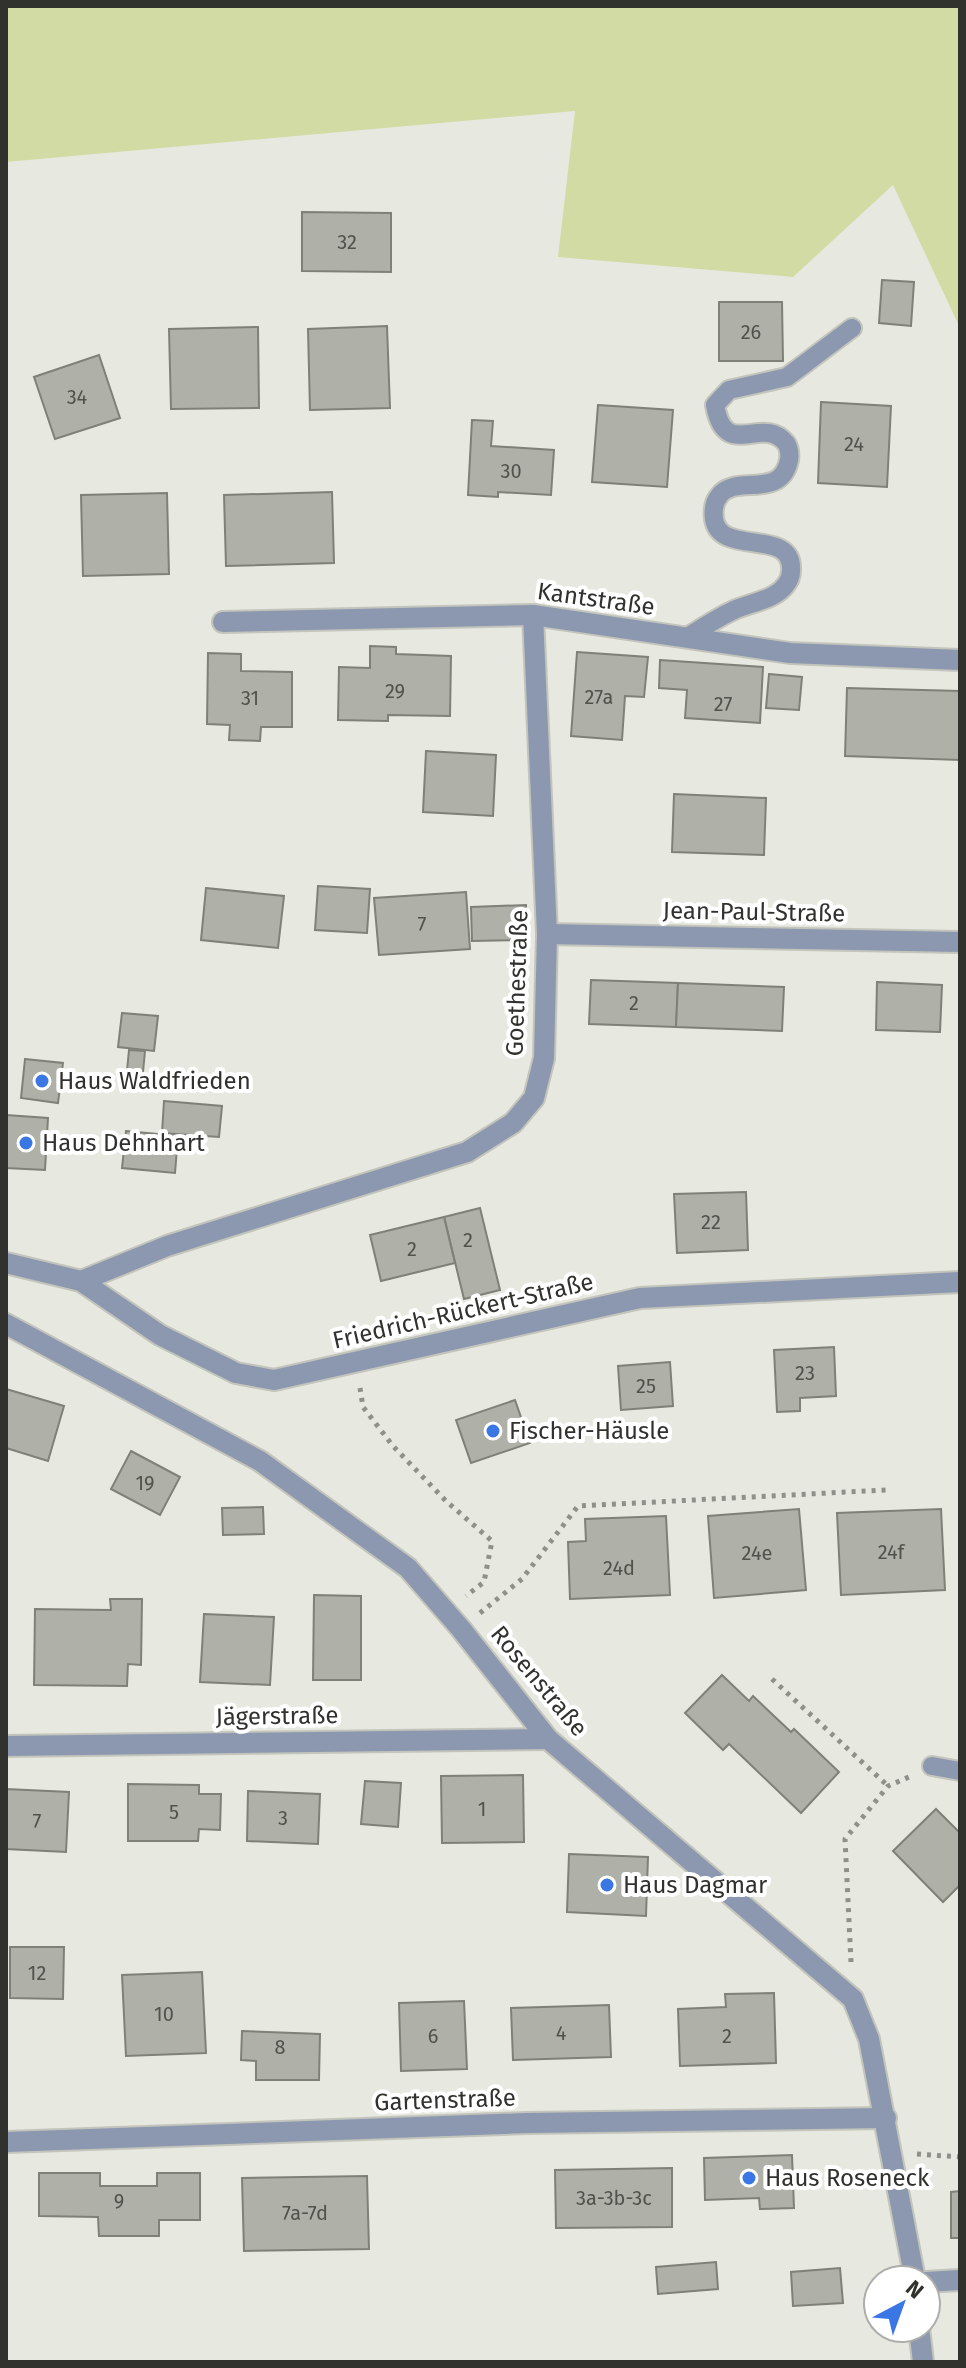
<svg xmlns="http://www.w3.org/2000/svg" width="966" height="2368" font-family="'Fira Sans',sans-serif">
  <rect width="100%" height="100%" fill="#e7e9e0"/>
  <!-- green -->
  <path fill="#d2dba4" d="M6,6H960V328L893,185L793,277L558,257L575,111L6,162Z"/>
  <!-- building -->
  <g fill="#afb1a8" stroke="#7f8178" stroke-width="2">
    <path d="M302,212L391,213V272L302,271Z"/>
    <path d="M882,280L914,282L911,326L879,323Z"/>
    <path d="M719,302H782L783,361H719Z"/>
    <path d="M387,326L390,408L310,410L308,329Z"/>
    <path d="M258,327L259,408L171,409L169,329Z"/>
    <path d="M99,355L120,418L55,439L34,377Z"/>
    <path d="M821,402L891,406L887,487L818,483Z"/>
    <path d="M598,405L673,410L667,487L592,482Z"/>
    <path d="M472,420L493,421L491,446L554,450L551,495L498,492V497L468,495Z"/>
    <path d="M332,492L334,563L226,566L224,495Z"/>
    <path d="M167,493L169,574L83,576L81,495Z"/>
    <path d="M370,646L396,647V654L451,656L450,716L388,715V721L338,720L339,667L370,668Z"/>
    <path d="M577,652L648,657L644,697L625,696L622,740L571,736Z"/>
    <path d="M208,653L241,654V671L292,672V727H261L260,741L229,740L230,725L207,724Z"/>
    <path d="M660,660L763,667L760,723L685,718L687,690L659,688Z"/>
    <path d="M769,674L802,677L799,710L766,708Z"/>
    <path d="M847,688L960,691V760L845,756Z"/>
    <path d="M426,751L496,755L493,816L423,812Z"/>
    <path d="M674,794L766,798L764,855L672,852Z"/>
    <path d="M318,886L370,889L367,933L315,930Z"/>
    <path d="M206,888L284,896L278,948L201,940Z"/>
    <path d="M466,892L470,949L379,955L374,898Z"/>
    <path d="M526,905L527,940L472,941L471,907Z"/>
    <path d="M591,980L678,983L676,1027L589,1024Z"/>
    <path d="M877,982L942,985L940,1032L876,1030Z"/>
    <path d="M678,983L784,987L782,1031L676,1027Z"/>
    <path d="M122,1013L158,1016L154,1051L118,1047Z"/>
    <path d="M129,1050L145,1051L142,1083L126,1081Z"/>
    <path d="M25,1059L63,1063L58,1103L21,1098Z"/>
    <path d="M164,1101L222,1106L219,1137L162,1133Z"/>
    <path d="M6,1115L48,1118L45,1170L6,1168Z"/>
    <path d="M126,1131L178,1136L175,1173L122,1168Z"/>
    <path d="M746,1192L748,1250L677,1253L674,1194Z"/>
    <path d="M480,1208L500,1290L464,1299L444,1217Z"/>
    <path d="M444,1217L455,1263L381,1281L370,1235Z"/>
    <path d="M834,1347L836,1396L800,1398V1411L777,1412L774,1350Z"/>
    <path d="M670,1362L673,1406L621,1410L618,1366Z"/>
    <path d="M6,1389L64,1406L48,1461L6,1448Z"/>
    <path d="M515,1400L530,1443L471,1463L456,1420Z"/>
    <path d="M131,1451L180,1477L160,1515L111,1489Z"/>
    <path d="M263,1507L264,1534L223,1535L222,1508Z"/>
    <path d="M799,1509L806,1590L714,1598L708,1516Z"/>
    <path d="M941,1509L945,1590L841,1595L837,1513Z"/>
    <path d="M666,1516L670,1595L570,1599L568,1542L586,1541L585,1519Z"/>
    <path d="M314,1595L361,1596V1680H313Z"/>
    <path d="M110,1599H142L141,1665L128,1664L127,1686L34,1685L35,1609L111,1610Z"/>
    <path d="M204,1614L274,1617L270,1685L200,1682Z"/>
    <path d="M722,1675L749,1701L753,1696L791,1732L794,1729L839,1772L801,1813L729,1744L723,1750L685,1713Z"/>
    <path d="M523,1775L524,1842L442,1843L441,1776Z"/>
    <path d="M365,1781L401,1783L398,1827L361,1824Z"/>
    <path d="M128,1784L199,1785V1794H221L220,1830L199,1829L198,1841H128Z"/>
    <path d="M6,1789L69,1792L66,1852L6,1849Z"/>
    <path d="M248,1791L320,1794L318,1844L247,1841Z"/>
    <path d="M936,1809L960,1833V1885L943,1902L893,1851Z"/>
    <path d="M569,1854L648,1857L646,1916L567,1912Z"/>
    <path d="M10,1947H64L63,1999L10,1998Z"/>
    <path d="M202,1972L206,2053L126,2056L122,1975Z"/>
    <path d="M774,1993L776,2063L680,2066L678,2009L726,2007L725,1994Z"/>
    <path d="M464,2001L467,2069L401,2071L399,2003Z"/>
    <path d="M609,2005L611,2057L513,2060L511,2008Z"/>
    <path d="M242,2031L320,2034L319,2080H256V2061L241,2060Z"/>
    <path d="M792,2155L794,2208L760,2209L759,2198L705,2200L704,2158Z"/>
    <path d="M672,2168V2227L556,2228L555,2170Z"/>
    <path d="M39,2173H100V2186H157V2173H200V2220H159V2236H99L98,2217L39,2216Z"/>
    <path d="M367,2176L369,2249L244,2251L242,2178Z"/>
    <path d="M960,2191V2238H951V2192Z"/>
    <path d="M716,2262L718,2289L658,2294L656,2267Z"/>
    <path d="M840,2268L843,2303L793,2306L791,2272Z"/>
  </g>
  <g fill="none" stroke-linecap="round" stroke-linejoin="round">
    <defs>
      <g id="service">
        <path d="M686,638C702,628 717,618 734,610C747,604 762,602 774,595C783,590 791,581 791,571C794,526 720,558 714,519C713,511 714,502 719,496C735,473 781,501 789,460C790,455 789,447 786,443C762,414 725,462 715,405L729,390L787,377L852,328"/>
        <path d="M932,1766L960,1771"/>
      </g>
      <g id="minor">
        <path d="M223,622L533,615L790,653L960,660"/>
        <path d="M547,934L960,942"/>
        <path d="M6,1263L81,1281L160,1335L236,1373L274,1380L640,1298L960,1282"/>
        <path d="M81,1281L167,1246L467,1152L513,1123L534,1098L544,1058L547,934L533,615"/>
        <path d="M6,1324L260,1461L408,1568L461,1629L548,1739L853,1999L869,2039L915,2280"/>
        <path d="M6,1746L548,1739"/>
        <path d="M6,2142L527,2123L886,2118"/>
        <path d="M926,2282L960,2280"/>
        <path d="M919,2328L923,2362"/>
      </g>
    </defs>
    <!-- service casing -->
    <use href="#service" stroke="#c3c4bc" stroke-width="22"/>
    <!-- minor casing -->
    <use href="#minor" stroke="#c3c4bc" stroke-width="24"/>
    <!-- path -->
    <g stroke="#8f908a" stroke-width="5" stroke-dasharray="4 6" stroke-linecap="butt">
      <path d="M360,1388L363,1407L393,1446L446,1501L492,1541L484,1582L466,1596"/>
      <path d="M480,1613L522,1579L578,1506L886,1490"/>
      <path d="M772,1679L888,1786"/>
      <path d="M851,1962L845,1839L888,1786L909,1777"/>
      <path d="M917,2154L960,2157"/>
    </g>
    <!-- service -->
    <use href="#service" stroke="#8b98af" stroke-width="18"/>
    <!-- minor -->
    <use href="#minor" stroke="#8b98af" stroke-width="20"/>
  </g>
  <!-- markers -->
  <g fill="#3b76e5" stroke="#fff" stroke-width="3">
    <circle cx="42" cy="1081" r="8"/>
    <circle cx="26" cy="1143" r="8"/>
    <circle cx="493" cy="1431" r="8"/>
    <circle cx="607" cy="1885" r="8"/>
    <circle cx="749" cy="2178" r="8"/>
  </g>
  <g text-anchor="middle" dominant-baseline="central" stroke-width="8" stroke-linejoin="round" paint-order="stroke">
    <!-- number labels -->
    <g font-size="20" fill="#50524c">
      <text x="347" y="242">32</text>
      <text x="751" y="332">26</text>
      <text x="77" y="397">34</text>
      <text x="854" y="444">24</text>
      <text x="511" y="471">30</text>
      <text x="395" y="691">29</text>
      <text x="599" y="697">27a</text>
      <text x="250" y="698">31</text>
      <text x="723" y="704">27</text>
      <text x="422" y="924">7</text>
      <text x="634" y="1003">2</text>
      <text x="711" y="1222">22</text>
      <text x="468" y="1240">2</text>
      <text x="412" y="1249">2</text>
      <text x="805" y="1373">23</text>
      <text x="646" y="1386">25</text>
      <text x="145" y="1483">19</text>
      <text x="891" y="1552">24f</text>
      <text x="757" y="1553">24e</text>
      <text x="619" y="1568">24d</text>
      <text x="482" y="1809">1</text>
      <text x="174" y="1812">5</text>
      <text x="283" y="1818">3</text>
      <text x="37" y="1821">7</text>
      <text x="37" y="1973">12</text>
      <text x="164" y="2014">10</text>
      <text x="561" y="2033">4</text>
      <text x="433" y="2036">6</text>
      <text x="727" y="2036">2</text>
      <text x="280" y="2047">8</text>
      <text x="614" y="2198">3a-3b-3c</text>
      <text x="119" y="2201">9</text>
      <text x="305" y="2213">7a-7d</text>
    </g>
    <!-- street labels -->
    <g font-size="24" fill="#31322e" stroke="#fff">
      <text transform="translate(596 599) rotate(8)">Kantstraße</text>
      <text transform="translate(754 912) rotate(1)">Jean-Paul-Straße</text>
      <text transform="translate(517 983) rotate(-88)">Goethestraße</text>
      <text transform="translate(463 1311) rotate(-13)">Friedrich-Rückert-Straße</text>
      <text transform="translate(539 1681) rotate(50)">Rosenstraße</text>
      <text transform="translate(277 1716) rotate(-1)">Jägerstraße</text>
      <text transform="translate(445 2100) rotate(-2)">Gartenstraße</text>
    </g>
    <!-- poi labels -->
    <g font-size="24" fill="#31322e" stroke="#fff" text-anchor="start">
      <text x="58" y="1081">Haus Waldfrieden</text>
      <text x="42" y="1143">Haus Dehnhart</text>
      <text x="509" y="1431">Fischer-Häusle</text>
      <text x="623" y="1885">Haus Dagmar</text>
      <text x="765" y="2178">Haus Roseneck</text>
    </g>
  </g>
  <!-- border -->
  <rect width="966" height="2368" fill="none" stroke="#31322e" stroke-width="16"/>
  <!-- north arrow -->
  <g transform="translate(902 2304) rotate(41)"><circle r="38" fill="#ffffff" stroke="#adadab" stroke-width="2"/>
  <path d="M0-6L14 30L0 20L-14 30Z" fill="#3b76e5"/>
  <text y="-12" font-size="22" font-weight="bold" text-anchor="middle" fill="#31322e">N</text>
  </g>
</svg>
